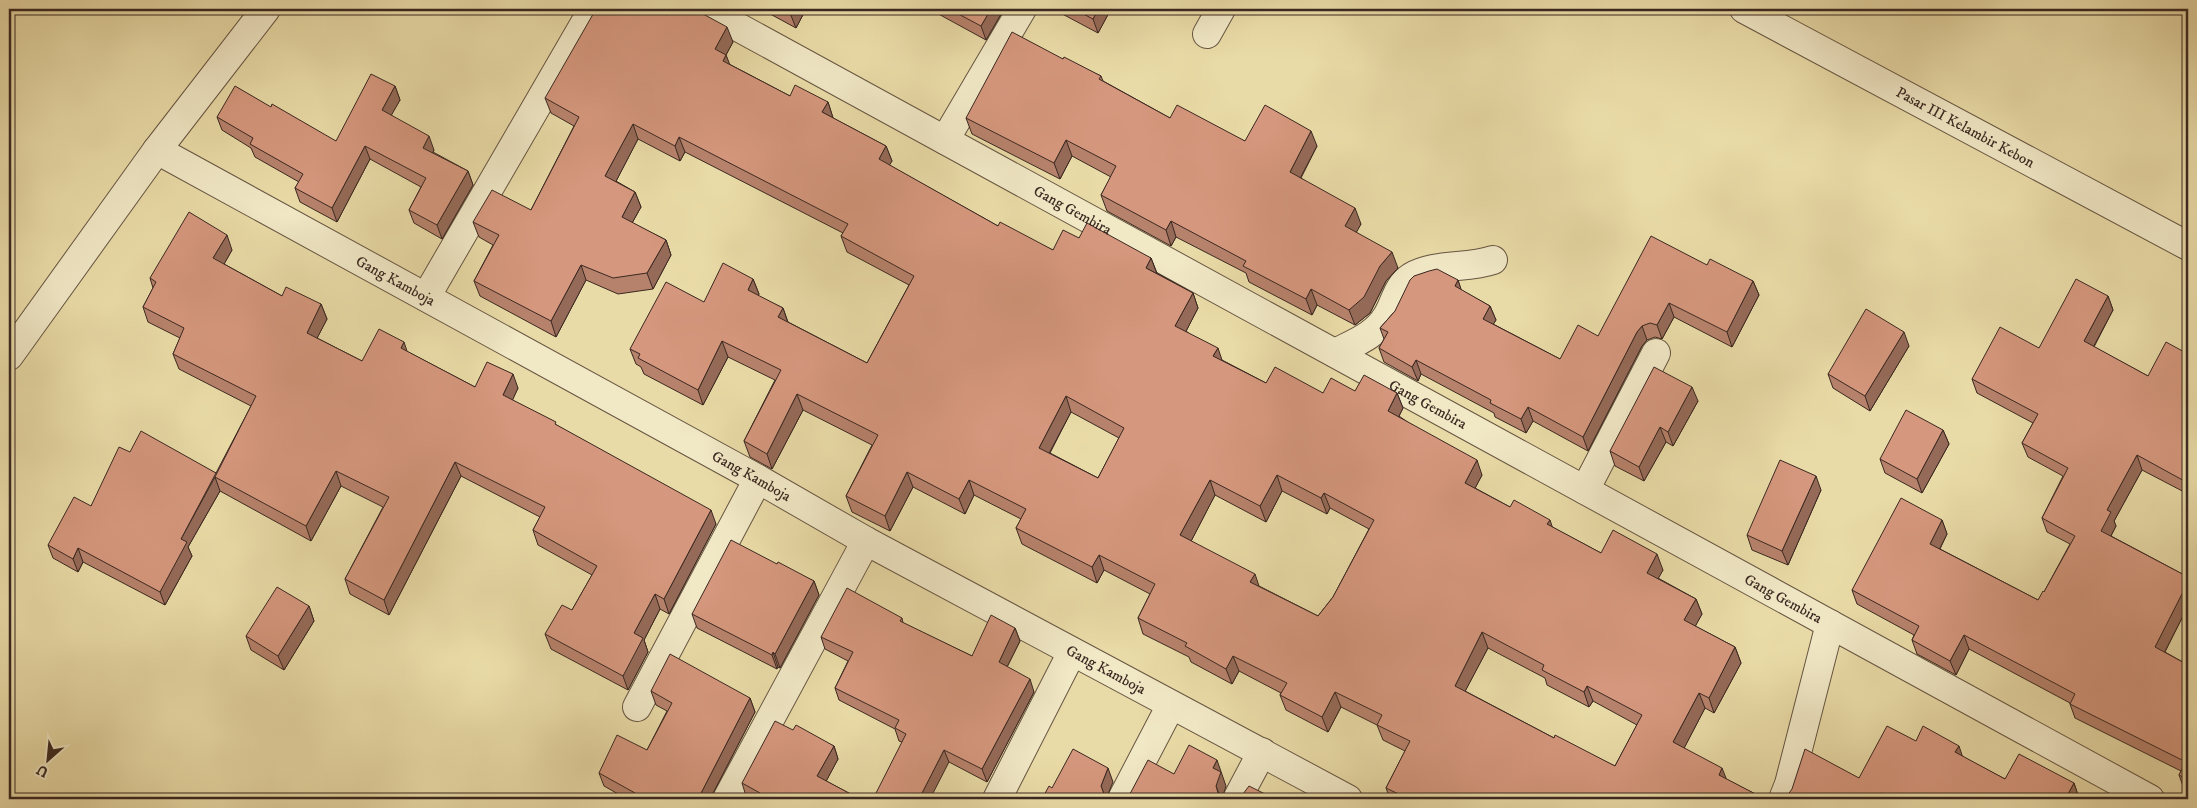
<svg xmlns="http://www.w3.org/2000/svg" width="2197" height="808" font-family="'IM FELL DW Pica',serif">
  <rect width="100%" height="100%" fill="#e9dba7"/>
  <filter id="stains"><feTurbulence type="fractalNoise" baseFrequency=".004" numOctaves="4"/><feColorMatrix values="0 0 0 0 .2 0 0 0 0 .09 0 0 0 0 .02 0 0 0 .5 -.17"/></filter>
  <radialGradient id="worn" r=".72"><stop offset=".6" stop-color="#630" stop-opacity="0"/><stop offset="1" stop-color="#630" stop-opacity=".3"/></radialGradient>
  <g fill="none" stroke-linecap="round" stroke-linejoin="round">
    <defs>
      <g id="minor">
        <path id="s1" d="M705,9L2150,799"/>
        <path id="s2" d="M1744,9L2188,246"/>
        <path d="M1207,34L1221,9"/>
        <path d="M945,140L1022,9"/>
        <path id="s3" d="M157,150L758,479L866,541L1348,799"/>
        <path d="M426,297L593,9"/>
        <path d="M1335,353C1354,343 1375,336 1387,316C1395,303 1397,286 1411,277C1435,263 1467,269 1493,260"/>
        <path d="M9,356L157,150L266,9"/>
        <path d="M1585,490L1656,353"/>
        <path d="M637,707L758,479"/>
        <path d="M727,799L866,541"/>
        <path d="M997,799L1072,652"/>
        <path d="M1122,799L1171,705"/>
        <path d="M1237,799L1262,752"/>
        <path d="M1783,799L1789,784L1830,624"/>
      </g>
    </defs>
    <!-- minor casing -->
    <use href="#minor" stroke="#665542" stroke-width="30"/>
    <!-- minor -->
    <use href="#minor" stroke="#f1e8c6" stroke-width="28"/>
  </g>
  <!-- wall -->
  <g fill="#b7826c" stroke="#3a2821" fill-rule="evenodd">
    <path d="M737,9H751L748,14Z"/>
    <path d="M761,9H806L796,28Z"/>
    <path d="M932,9H1004L986,40L933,11Z"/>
    <path d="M1053,9H1111L1098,33Z"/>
    <path d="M667,15L733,42L726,55L729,64L790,96L828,102L833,118L886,146L892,161L889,165L998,226L1053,250L1079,238L1151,258L1157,273L1193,293L1198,308L1186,331L1222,360L1266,383L1323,393L1355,391L1397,393L1403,408L1399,416L1482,475L1475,488L1510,507L1552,527L1601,553L1663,570L1658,578L1696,599L1702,614L1695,626L1735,647L1741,663L1714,713L1705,708L1684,748L1726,779L1765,799H1390L1386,788L1405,751L1383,740L1377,725L1341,707L1328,732L1286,710L1280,695L1281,693L1239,671L1232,684L1191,662L1189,657L1143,634L1138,618L1150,594L1104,570L1097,583L1022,544L1016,528L1021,519L974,495L965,514L913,487L890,531L852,512L846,496L872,445L803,410L772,469L750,457L744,441L775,380L728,357L703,405L644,374L641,367L636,364L630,349L704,302L753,279L759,294L758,296L783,308L788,322L867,363L909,285L847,252L841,236L843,233L685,152L680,161L638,139L616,181L635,192L641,207L632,223L666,240L671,255L653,289L618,294L586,280L556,337L480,296L474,281L493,245L479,237L473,222L531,210L574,126L551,113L545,98ZM1071,412L1119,438L1098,478L1050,453ZM1282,491L1327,514L1330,508L1369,529L1333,597L1318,616L1259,586L1191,541L1215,495L1266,522ZM1488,648L1545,678L1547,685L1589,707L1593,701L1637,725L1615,766L1554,738L1465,691Z"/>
    <path d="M1063,59L1101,76L1103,81L1170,118L1245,141L1317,146L1301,178L1361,224L1356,232L1398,268L1386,281L1370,313L1355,325L1317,305L1312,315L1249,282L1246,273L1176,237L1171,246L1107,211L1101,195L1111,177L1072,156L1060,179L972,134L966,118Z"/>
    <path d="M395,86L400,100L391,115L434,150L433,152L468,171L473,185L442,239L414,223L409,210L421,187L370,159L337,222L300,202L295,188L299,182L255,157L251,148L222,130L217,117L336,141Z"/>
    <path d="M232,250L224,264L282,296L321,304L327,319L317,338L362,361L408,352L475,387L518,388L512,400L558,426L716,524L669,614L660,609L644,640L648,652L628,690L551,649L545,634L572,610L592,575L538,545L533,530L540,517L461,476L389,615L350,594L345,579L383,507L341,486L311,541L220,491L188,547L192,556L165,605L83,562L78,572L53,558L48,545L91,506L130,452L216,473L251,406L179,369L173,354L180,338L148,322L143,307L153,288L150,278Z"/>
    <path d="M1707,265L1753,281L1759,295L1732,347L1674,317L1662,339L1655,337L1647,340L1642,346L1588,451L1533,421L1526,433L1495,417L1494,413L1421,374L1418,381L1384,362L1379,348L1384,339L1380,328L1395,311L1458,280L1461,290L1490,306L1496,320L1493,324L1560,359L1598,336Z"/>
    <path d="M2108,296L2113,310L2094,347L2148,376L2188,354V494L2142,470L2114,521L2116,526L2111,536L2188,577V606L2165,652L2188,665V791L2184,789L2179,775L2181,771L2075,718L2070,704V703L1969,649L1956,675L1917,654L1912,640L1914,635L1857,604L1852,590L1942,520L1947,534L1940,549L2038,600L2044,592L2070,544L2047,532L2042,518L2063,476L2028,457L2022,443L2033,423L1977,393L1972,379L2039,348Z"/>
    <path d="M1909,346L1870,411L1833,388L1828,374Z"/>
    <path d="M1698,401L1673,446L1666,442L1644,481L1615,466L1610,451Z"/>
    <path d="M1943,430L1949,444L1922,493L1885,473L1880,459Z"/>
    <path d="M1821,490L1788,565L1752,550L1747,535Z"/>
    <path d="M777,564L814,581L819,595L780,668L778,667L777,669L697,628L692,614Z"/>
    <path d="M309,606L314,621L284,670L251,650L246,636Z"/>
    <path d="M902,618L903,623L972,656L1015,628L1020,641L1007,667L1034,692L987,782L949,762L899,741L895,729L839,700L835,688L848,661L825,649L821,637Z"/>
    <path d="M651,691L750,698L755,712L710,799H627L604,786L599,773L647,750L667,711L656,705Z"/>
    <path d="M793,730L834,746L838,759L826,781L860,799H753L746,796L742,783Z"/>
    <path d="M1916,741L1963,757L2005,779L2074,783L2079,798V799H1775L1859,778Z"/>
  </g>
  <!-- shaded-wall -->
  <g fill="#956a58" stroke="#3a2821">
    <path d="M745,9H751L748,14Z"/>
    <path d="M792,9H806L796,28L790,13Z"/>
    <path d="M991,9H1004L986,40L981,26Z"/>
    <path d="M1098,9H1111L1098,33L1093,19Z"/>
    <path d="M727,27L733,42L721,64L715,49Z"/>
    <path d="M726,55L732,70L723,61Z"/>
    <path d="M395,86L400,100L387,123L382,110Z"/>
    <path d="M828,102L833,118L822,112Z"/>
    <path d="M633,124L638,139L611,191L605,176Z"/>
    <path d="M1311,131L1317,146L1295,188L1290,172Z"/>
    <path d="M429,136L434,150L428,161L423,148Z"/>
    <path d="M679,137L685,152L680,161L675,146Z"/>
    <path d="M1066,140L1072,156L1060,179L1054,163Z"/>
    <path d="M365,146L370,159L337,222L332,208Z"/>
    <path d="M886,146L892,161L884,174L879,159Z"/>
    <path d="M468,171L473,185L442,239L437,225Z"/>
    <path d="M635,192L641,207L627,232L622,217Z"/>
    <path d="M1355,208L1361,224L1351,242L1345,226Z"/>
    <path d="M1171,221L1176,237L1171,246L1166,230Z"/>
    <path d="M227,235L232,250L219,273L213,258Z"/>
    <path d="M666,240L671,255L653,289L647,273Z"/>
    <path d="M1392,252L1398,268L1386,281L1370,313L1355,325L1349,310L1380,266Z"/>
    <path d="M1151,258L1157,274L1146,268Z"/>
    <path d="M581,265L586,280L556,337L551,321Z"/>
    <path d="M753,279L759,294L753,305L748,290Z"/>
    <path d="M1458,280L1463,295L1455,286Z"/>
    <path d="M1753,281L1759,295L1732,347L1727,332Z"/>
    <path d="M1311,289L1317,305L1312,315L1306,299Z"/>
    <path d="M1193,293L1198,308L1181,341L1175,326Z"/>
    <path d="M2108,296L2113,310L2089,355L2084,341Z"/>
    <path d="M1669,303L1674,317L1662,339L1657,325Z"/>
    <path d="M321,304L327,319L312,348L307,333Z"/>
    <path d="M1490,306L1496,320L1488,333L1483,319Z"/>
    <path d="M783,308L788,323L778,317Z"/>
    <path d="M1642,326L1647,340L1642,346L1588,451L1583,437L1637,332Z"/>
    <path d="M1904,332L1909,346L1870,411L1865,396Z"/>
    <path d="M722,341L728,357L703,405L698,390Z"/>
    <path d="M404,342L409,357L401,348Z"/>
    <path d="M1218,348L1223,363L1213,356Z"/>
    <path d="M1416,360L1421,374L1418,381L1412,367Z"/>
    <path d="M513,374L518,388L508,410L503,395Z"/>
    <path d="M1692,387L1698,401L1673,446L1668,432Z"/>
    <path d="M1397,393L1403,408L1394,426L1388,411Z"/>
    <path d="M797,394L803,410L772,469L767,454Z"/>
    <path d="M1066,396L1071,412L1044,463L1039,448Z"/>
    <path d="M1528,407L1533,421L1526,433L1521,419Z"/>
    <path d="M1660,427L1666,442L1644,481L1639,467Z"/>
    <path d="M1943,430L1949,444L1922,493L1917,479Z"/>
    <path d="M2137,455L2142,470L2114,521L2116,526L2106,545L2101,531L2107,510Z"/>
    <path d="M1477,460L1482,475L1470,498L1465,483Z"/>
    <path d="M455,462L461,476L389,615L384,600Z"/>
    <path d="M336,471L341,486L311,541L306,526Z"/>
    <path d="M907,472L913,487L890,531L885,516Z"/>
    <path d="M1277,475L1282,491L1266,522L1260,506Z"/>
    <path d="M1816,476L1821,490L1788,565L1782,551Z"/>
    <path d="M215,477L220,491L188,547L192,556L165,605L160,592L181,539Z"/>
    <path d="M969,480L974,495L965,514L959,499Z"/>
    <path d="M1210,480L1215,495L1186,551L1180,535Z"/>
    <path d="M1324,493L1330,508L1327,514L1321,498Z"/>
    <path d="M711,510L716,524L669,614L664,599Z"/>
    <path d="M1550,520L1555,535L1547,524Z"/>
    <path d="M1942,520L1947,534L1935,558L1930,544Z"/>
    <path d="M78,548L83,562L78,572L73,559Z"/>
    <path d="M1657,554L1663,570L1653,588L1647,573Z"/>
    <path d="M1099,555L1104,570L1097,583L1092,567Z"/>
    <path d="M1255,574L1260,589L1250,582Z"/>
    <path d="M814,581L819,595L780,668L775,654Z"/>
    <path d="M2188,582V606L2160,661L2155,647Z"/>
    <path d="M655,594L660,609L644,640L648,652L628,690L623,676L634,633Z"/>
    <path d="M1696,599L1702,614L1690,636L1684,620Z"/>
    <path d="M309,606L314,621L284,670L278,656Z"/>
    <path d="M1015,628L1020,641L1003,675L999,662Z"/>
    <path d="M1482,632L1488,648L1460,701L1455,686Z"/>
    <path d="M1964,635L1969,649L1956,675L1950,661Z"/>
    <path d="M1735,647L1741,663L1714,713L1709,698Z"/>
    <path d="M773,652L778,667L777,669L772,655Z"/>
    <path d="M1233,656L1239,671L1232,684L1226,669Z"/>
    <path d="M1030,679L1034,692L987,782L982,769Z"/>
    <path d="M1587,686L1593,701L1589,707L1584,692Z"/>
    <path d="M1335,692L1341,707L1328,732L1322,717Z"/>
    <path d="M1699,693L1705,708L1679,758L1673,742Z"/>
    <path d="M750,698L755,712L710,799H698Z"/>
    <path d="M834,746L838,759L822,789L817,776Z"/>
    <path d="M1959,746L1964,761L1955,752Z"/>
    <path d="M944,750L949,762L930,799H921L920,797Z"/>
    <path d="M1217,760L1226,786L1222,799H1221L1216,786L1213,768Z"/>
    <path d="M1108,768L1113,782L1106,799L1101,786Z"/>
    <path d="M1722,768L1728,783L1719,775Z"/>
    <path d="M2074,783L2079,798V799H2069L2068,794Z"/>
    <path d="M1881,793L1883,799H1877Z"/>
    <path d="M1483,794L1485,799H1480Z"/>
  </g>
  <!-- building -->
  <g fill="#d5977d" stroke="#3a2821" fill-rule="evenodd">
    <path d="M596,9H655L667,15L671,9H694L727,27L715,49L726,55L723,61L790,96L795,85L828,102L822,112L886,146L879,159L998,226L1000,222L1053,250L1063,230L1079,238L1087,223L1151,258L1146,268L1193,293L1175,326L1218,348L1213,356L1266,383L1275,367L1323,393L1331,378L1355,391L1364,375L1397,393L1388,411L1477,460L1465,483L1510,507L1514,500L1550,520L1547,524L1601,553L1613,530L1657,554L1647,573L1696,599L1684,620L1735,647L1709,698L1699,693L1673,742L1722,768L1719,775L1765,799H1493L1483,794L1480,799H1409L1386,788L1410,741L1377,725L1382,715L1335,692L1322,717L1280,695L1287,683L1233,656L1226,669L1185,646L1187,643L1138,618L1155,584L1099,555L1092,567L1016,528L1026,509L969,480L959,499L907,472L885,516L846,496L878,435L797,394L767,454L744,441L781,370L722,341L698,390L638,358L640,354L630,349L666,282L704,302L723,263L753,279L748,290L783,308L778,317L867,363L914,276L841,236L848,224L679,137L675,146L633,124L605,176L635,192L622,217L666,240L647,273L613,278L581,265L551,321L474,281L499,235L473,222L492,190L531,210L579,117L545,98ZM1066,396L1124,428L1098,478L1039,448ZM1277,475L1321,498L1324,493L1374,520L1333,597L1318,616L1250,582L1255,574L1180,535L1210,480L1260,506ZM1482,632L1544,665L1542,670L1584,692L1587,686L1642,715L1615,766L1555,735L1554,738L1455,686Z"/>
    <path d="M783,9H792L790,13Z"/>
    <path d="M949,9H991L981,26Z"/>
    <path d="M1074,9H1098L1093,19Z"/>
    <path d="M1012,32L1063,59L1064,57L1101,76L1099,79L1170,118L1177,105L1245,141L1265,105L1311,131L1290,172L1355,208L1345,226L1392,252L1380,266L1364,297L1349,310L1311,289L1306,299L1243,266L1246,261L1171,221L1166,230L1101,195L1116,166L1066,140L1054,163L966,118Z"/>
    <path d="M371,74L395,86L382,110L429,136L423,148L468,171L437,225L409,210L426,178L365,146L332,208L295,188L303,174L250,144L253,138L217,117L235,86L271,107L272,104L336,141Z"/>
    <path d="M189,212L227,235L213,258L282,296L286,287L321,304L307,333L362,361L379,329L404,342L401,348L475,387L487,362L513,374L503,395L556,422L555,424L711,510L664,599L655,594L634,633L643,638L623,676L545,634L562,605L572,610L597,566L533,530L545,507L455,462L384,600L345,579L389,497L336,471L306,526L215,477L256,396L173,354L184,328L143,307L156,282L150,278Z"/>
    <path d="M1651,236L1707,265L1710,259L1753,281L1727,332L1669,303L1657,325L1650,323L1642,326L1637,332L1583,437L1528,407L1521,419L1490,403L1491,400L1416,360L1412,367L1379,348L1388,332L1380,328L1395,311L1410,280L1414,276L1429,271L1437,269L1458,280L1455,286L1490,306L1483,319L1560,359L1578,325L1598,336Z"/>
    <path d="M2076,279L2108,296L2084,341L2148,376L2166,342L2188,354V483L2137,455L2107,510L2111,512L2101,531L2188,577V582L2155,647L2188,665V780L2179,775L2186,762L2070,704L2075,694L1964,635L1950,661L1912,640L1919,626L1852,590L1901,498L1942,520L1930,544L2038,600L2043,591L2044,592L2075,536L2042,518L2068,468L2022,443L2038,414L1972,379L2000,327L2039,348Z"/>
    <path d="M1866,309L1904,332L1865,396L1828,374Z"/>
    <path d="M1654,367L1692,387L1668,432L1660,427L1639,467L1610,451Z"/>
    <path d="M1906,410L1943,430L1917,479L1880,459Z"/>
    <path d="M141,431L216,473L181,539L187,542L160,592L78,548L73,559L48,545L74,497L91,506L119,447L130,452Z"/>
    <path d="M1780,460L1816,476L1782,551L1747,535Z"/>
    <path d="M731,540L777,564L778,562L814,581L775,654L773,652L772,655L692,614Z"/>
    <path d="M277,587L309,606L278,656L246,636Z"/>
    <path d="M847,588L902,618L900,621L972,656L991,615L1015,628L999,662L1030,679L982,769L944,750L920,797L925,799H873L906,734L895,728L899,720L835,688L853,652L821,637Z"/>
    <path d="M670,654L750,698L698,799H632L635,793L599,773L617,735L647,750L672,703L651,691Z"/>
    <path d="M775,721L793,730L796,725L834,746L817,776L860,799H757L760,793L742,783Z"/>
    <path d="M1887,726L1916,741L1923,726L1959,746L1955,752L2005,779L2019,754L2074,783L2068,794L2077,799H1893L1881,793L1877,799H1775L1787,796L1792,789L1805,749L1859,778Z"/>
    <path d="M1189,745L1217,760L1213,768L1221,772L1216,786L1218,793L1224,799H1227H1122L1126,798L1131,792L1148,760L1174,774Z"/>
    <path d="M1073,749L1108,768L1101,786L1104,794L1111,799H1042L1049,786L1052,788Z"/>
    <path d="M1249,786L1275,799H1237L1240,798Z"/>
  </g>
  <g text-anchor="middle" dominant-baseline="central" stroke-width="5" stroke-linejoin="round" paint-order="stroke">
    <!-- street labels -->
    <g font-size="15" fill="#3a2821" stroke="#f1e8c6">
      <text stroke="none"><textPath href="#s2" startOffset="251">Pasar III Kelambir Kebon</textPath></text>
      <text stroke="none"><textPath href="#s1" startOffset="419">Gang Gembira</textPath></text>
      <text stroke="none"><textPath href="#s3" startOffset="272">Gang Kamboja</textPath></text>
      <text stroke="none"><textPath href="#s1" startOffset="824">Gang Gembira</textPath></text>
      <text stroke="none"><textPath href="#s3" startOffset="678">Gang Kamboja</textPath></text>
      <text stroke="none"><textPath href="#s1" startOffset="1229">Gang Gembira</textPath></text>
      <text stroke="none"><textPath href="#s3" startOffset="1082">Gang Kamboja</textPath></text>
    </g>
  </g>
  <!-- margin -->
  <rect width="2197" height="808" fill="none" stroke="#e9dba7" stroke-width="30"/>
  <rect x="10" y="10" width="2177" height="788" fill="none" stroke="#3a2821" stroke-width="2.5"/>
  <rect x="15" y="15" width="2167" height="778" fill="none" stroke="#3a2821"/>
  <!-- north arrow -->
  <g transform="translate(48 760) rotate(207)" stroke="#f1e8c6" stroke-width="4" paint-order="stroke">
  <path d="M0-4L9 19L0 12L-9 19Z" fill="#3a2821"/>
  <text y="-8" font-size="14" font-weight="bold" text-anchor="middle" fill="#3a2821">U</text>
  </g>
  <rect width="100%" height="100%" filter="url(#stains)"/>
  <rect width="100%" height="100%" fill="url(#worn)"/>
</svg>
